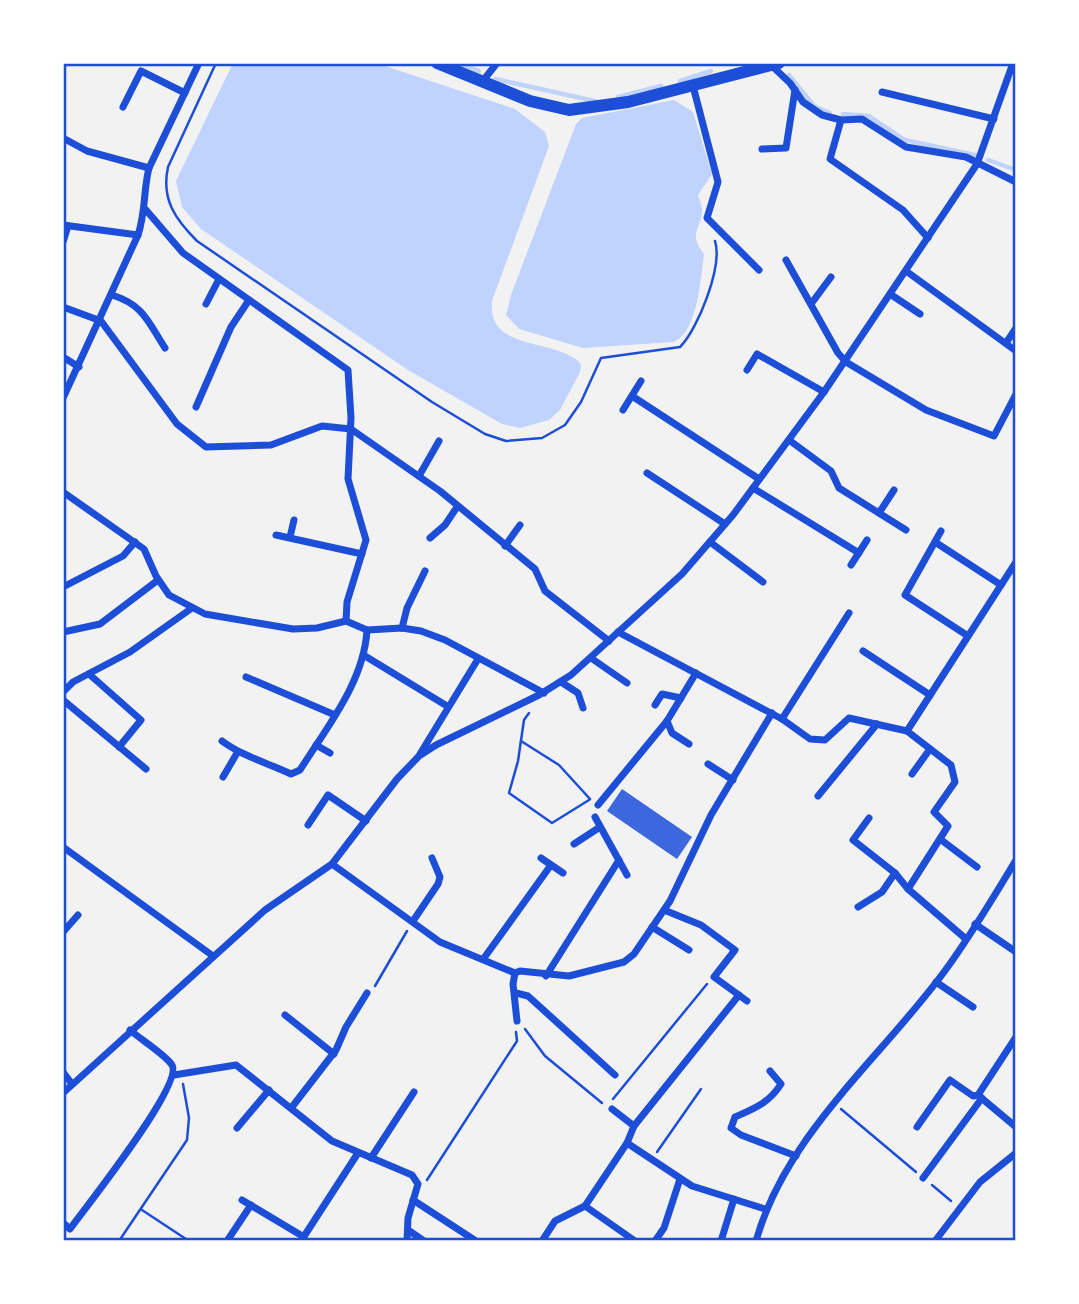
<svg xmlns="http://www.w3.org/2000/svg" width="1079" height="1304" font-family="'Roboto Serif',serif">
  <rect width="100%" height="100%" fill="#f2f2f2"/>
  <!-- water -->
  <g fill="#bfd3fe">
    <path d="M233,63H376L515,109L545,132L549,146L492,301C487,353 556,337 581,364L580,372L560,410L549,420L520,428L502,424L408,370L201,229L182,207L176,181Z"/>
    <path d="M674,100L693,112L712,174L698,195C699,200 703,207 702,212C700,231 688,233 704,254C701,276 698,334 673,342L583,348L519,329L506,315L511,295L576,124L582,118Z"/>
  </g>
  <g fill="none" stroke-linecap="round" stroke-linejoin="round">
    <!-- stream -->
    <g stroke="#bfd3fe" stroke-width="4.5">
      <path d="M458,63L479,71"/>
      <path d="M789,75L814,106L830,113"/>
      <path d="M495,79L595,101"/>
      <path d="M680,81L711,71"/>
      <path d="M618,97L661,86"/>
      <path d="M843,114L869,116L905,140L975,155"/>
      <path d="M988,160L1016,170"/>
    </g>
  </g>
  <!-- building -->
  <path fill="#3d67dc" d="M622,789L692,837L677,859L607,811Z"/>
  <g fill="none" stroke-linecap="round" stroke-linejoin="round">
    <!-- path -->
    <g stroke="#1d4ed8" stroke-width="2.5">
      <path d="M216,63L168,167C161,199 175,219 197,241L432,402L485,434L506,441L542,438L565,425L581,402L601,358L680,347C698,329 723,266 715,241"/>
      <path d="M529,713L524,720L518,761L509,793L552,823L589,800"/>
      <path d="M521,741L559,765L590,799"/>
      <path d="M375,986L407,931"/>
      <path d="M525,1029L545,1056L602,1103"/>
      <path d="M613,1099L707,984"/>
      <path d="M841,1109L916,1172"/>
      <path d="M657,1152L701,1089"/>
      <path d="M427,1180L517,1041L516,1032"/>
      <path d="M932,1185L951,1201"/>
      <path d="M142,1210L189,1241"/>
      <path d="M119,1241L187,1140L189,1118L183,1084"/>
    </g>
    <!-- minor -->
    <g stroke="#1d4ed8" stroke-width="7">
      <path d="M771,65L790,83L803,102L822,115L841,120L862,119L906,147L966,157L1016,182"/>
      <path d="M482,82L497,63"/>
      <path d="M693,86L718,182L707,218L759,270"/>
      <path d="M882,92L994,119"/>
      <path d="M123,107L141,71L185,93"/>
      <path d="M841,120L830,159L903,210L928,238"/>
      <path d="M63,138L87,151L149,168"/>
      <path d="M762,149L786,148L795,90"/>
      <path d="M146,210L183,253L348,370L351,418L348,479L366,540L347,602L346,621"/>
      <path d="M63,225L138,235"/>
      <path d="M63,242L68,226"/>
      <path d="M786,260L838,353L846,362L926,410L994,436L1016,394"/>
      <path d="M906,271L1016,351"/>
      <path d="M890,294L920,314"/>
      <path d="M112,295C144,305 148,322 165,348"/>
      <path d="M206,304L219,279"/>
      <path d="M811,304L831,277"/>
      <path d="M63,307L101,321L177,424L206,447L271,445L322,426L351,429L440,491L535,569L545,591L609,641"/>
      <path d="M1006,343L1016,328"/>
      <path d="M63,357L79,367"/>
      <path d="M747,370L757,354L824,392"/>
      <path d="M632,396L759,479"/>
      <path d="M63,398L138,235C146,211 143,192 149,168L199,63"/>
      <path d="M196,407L231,327L249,300"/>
      <path d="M623,410L641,381"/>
      <path d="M789,440L831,471L839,488L906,530"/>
      <path d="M647,473L725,524"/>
      <path d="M419,476L439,441"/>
      <path d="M753,488L859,553"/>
      <path d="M63,492L144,549L156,576L169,595L205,614L293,629L317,628L346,621L367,630L402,628L421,631L445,640L544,693"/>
      <path d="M879,513L894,490"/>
      <path d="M941,531L905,595L968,636"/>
      <path d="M276,535L362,554"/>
      <path d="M290,537L294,520"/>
      <path d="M430,538L445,525L457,507"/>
      <path d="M710,542L763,582"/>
      <path d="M935,542L1001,585"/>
      <path d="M505,546L520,525"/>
      <path d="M851,565L867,540"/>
      <path d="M63,587L123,556L135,542"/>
      <path d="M402,628L407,608L425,571"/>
      <path d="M63,632L100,624L158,580"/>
      <path d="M618,632L782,719L810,739L825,740L849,718L907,731L951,765L955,782L934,812L948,826L908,889L966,939"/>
      <path d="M863,651L930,695"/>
      <path d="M365,656L447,706"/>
      <path d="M591,658L627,683"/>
      <path d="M89,674L141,720L119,747"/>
      <path d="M246,677L335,715"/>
      <path d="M561,682L578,693L583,708"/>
      <path d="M63,692L73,682L130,652L192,608"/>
      <path d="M63,700L146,769"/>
      <path d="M655,705L662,694L681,698"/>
      <path d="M782,719L849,613"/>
      <path d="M667,721L672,733L689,744"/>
      <path d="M907,731L1016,562"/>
      <path d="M222,741C242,756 268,763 291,774L300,770C327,727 364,682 367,630"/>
      <path d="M316,745L330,753"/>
      <path d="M420,754L478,659"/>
      <path d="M708,764L733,780"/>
      <path d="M912,774L930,749"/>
      <path d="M223,777L237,753"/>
      <path d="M818,796L877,724"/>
      <path d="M598,805L667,721L696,673"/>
      <path d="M595,817L627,875"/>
      <path d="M869,818L853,840L895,873L908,889"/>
      <path d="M308,825L328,795L366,821"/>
      <path d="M940,839L977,867"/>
      <path d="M574,844L600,827"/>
      <path d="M63,847L213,956"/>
      <path d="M541,858L563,873"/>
      <path d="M332,864L440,942L515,973"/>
      <path d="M858,907L882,892L895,873"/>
      <path d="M664,910L701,925L735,950L714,977L747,1001"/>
      <path d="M413,921L438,884L440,877L432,858"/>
      <path d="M975,924L1016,952"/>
      <path d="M652,927L689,950"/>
      <path d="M63,932L78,915"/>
      <path d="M484,958L551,865"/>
      <path d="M546,976L619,860"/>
      <path d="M936,982L973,1007"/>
      <path d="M516,993L528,996L615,1075"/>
      <path d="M285,1015L334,1054"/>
      <path d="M517,1021L513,984L515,973L520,971L569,976L624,962L634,954L670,901L711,815L772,713"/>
      <path d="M770,1071L781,1084C769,1103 755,1108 735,1117L731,1128L741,1135L796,1156"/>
      <path d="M63,1072L72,1084"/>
      <path d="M174,1075L236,1065L332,1141L412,1175L418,1184L408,1218L407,1241"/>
      <path d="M63,1093L265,910L332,864L397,779L419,756L436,745L539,695L571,675L682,574L733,515L824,392L977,164L1013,63"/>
      <path d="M979,1096L1016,1127"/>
      <path d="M292,1107L336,1050L346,1027L367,993"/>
      <path d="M612,1109L634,1126"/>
      <path d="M917,1127L950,1080L973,1096L978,1095L1016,1037"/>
      <path d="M237,1128L269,1090"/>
      <path d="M627,1143L692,1186L765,1209"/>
      <path d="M371,1158L414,1092"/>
      <path d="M923,1178L982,1098"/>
      <path d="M242,1200L304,1237"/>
      <path d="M413,1200L476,1241"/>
      <path d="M585,1206L635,1241"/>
      <path d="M63,1223L70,1229C86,1207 184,1084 172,1065C166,1055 140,1039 130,1030"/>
      <path d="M408,1230L424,1241"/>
      <path d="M227,1241L251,1205"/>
      <path d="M301,1241L358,1153"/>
      <path d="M542,1241L555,1221L585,1206L627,1143L634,1126L739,995"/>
      <path d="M655,1241L664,1228L680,1179"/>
      <path d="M721,1241L734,1199"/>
      <path d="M756,1241C786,1134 880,1059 944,972C970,937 993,898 1016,860"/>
      <path d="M935,1241L980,1182L1016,1153"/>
    </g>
    <!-- primary -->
    <path stroke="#1d4ed8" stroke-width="12" d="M437,63L530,101L569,110L628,102L779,63"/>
  </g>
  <!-- border -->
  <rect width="1079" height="1304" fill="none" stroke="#ffffff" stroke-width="130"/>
  <rect x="65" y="65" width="949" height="1174" fill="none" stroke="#1d4ed8" stroke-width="2.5"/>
</svg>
